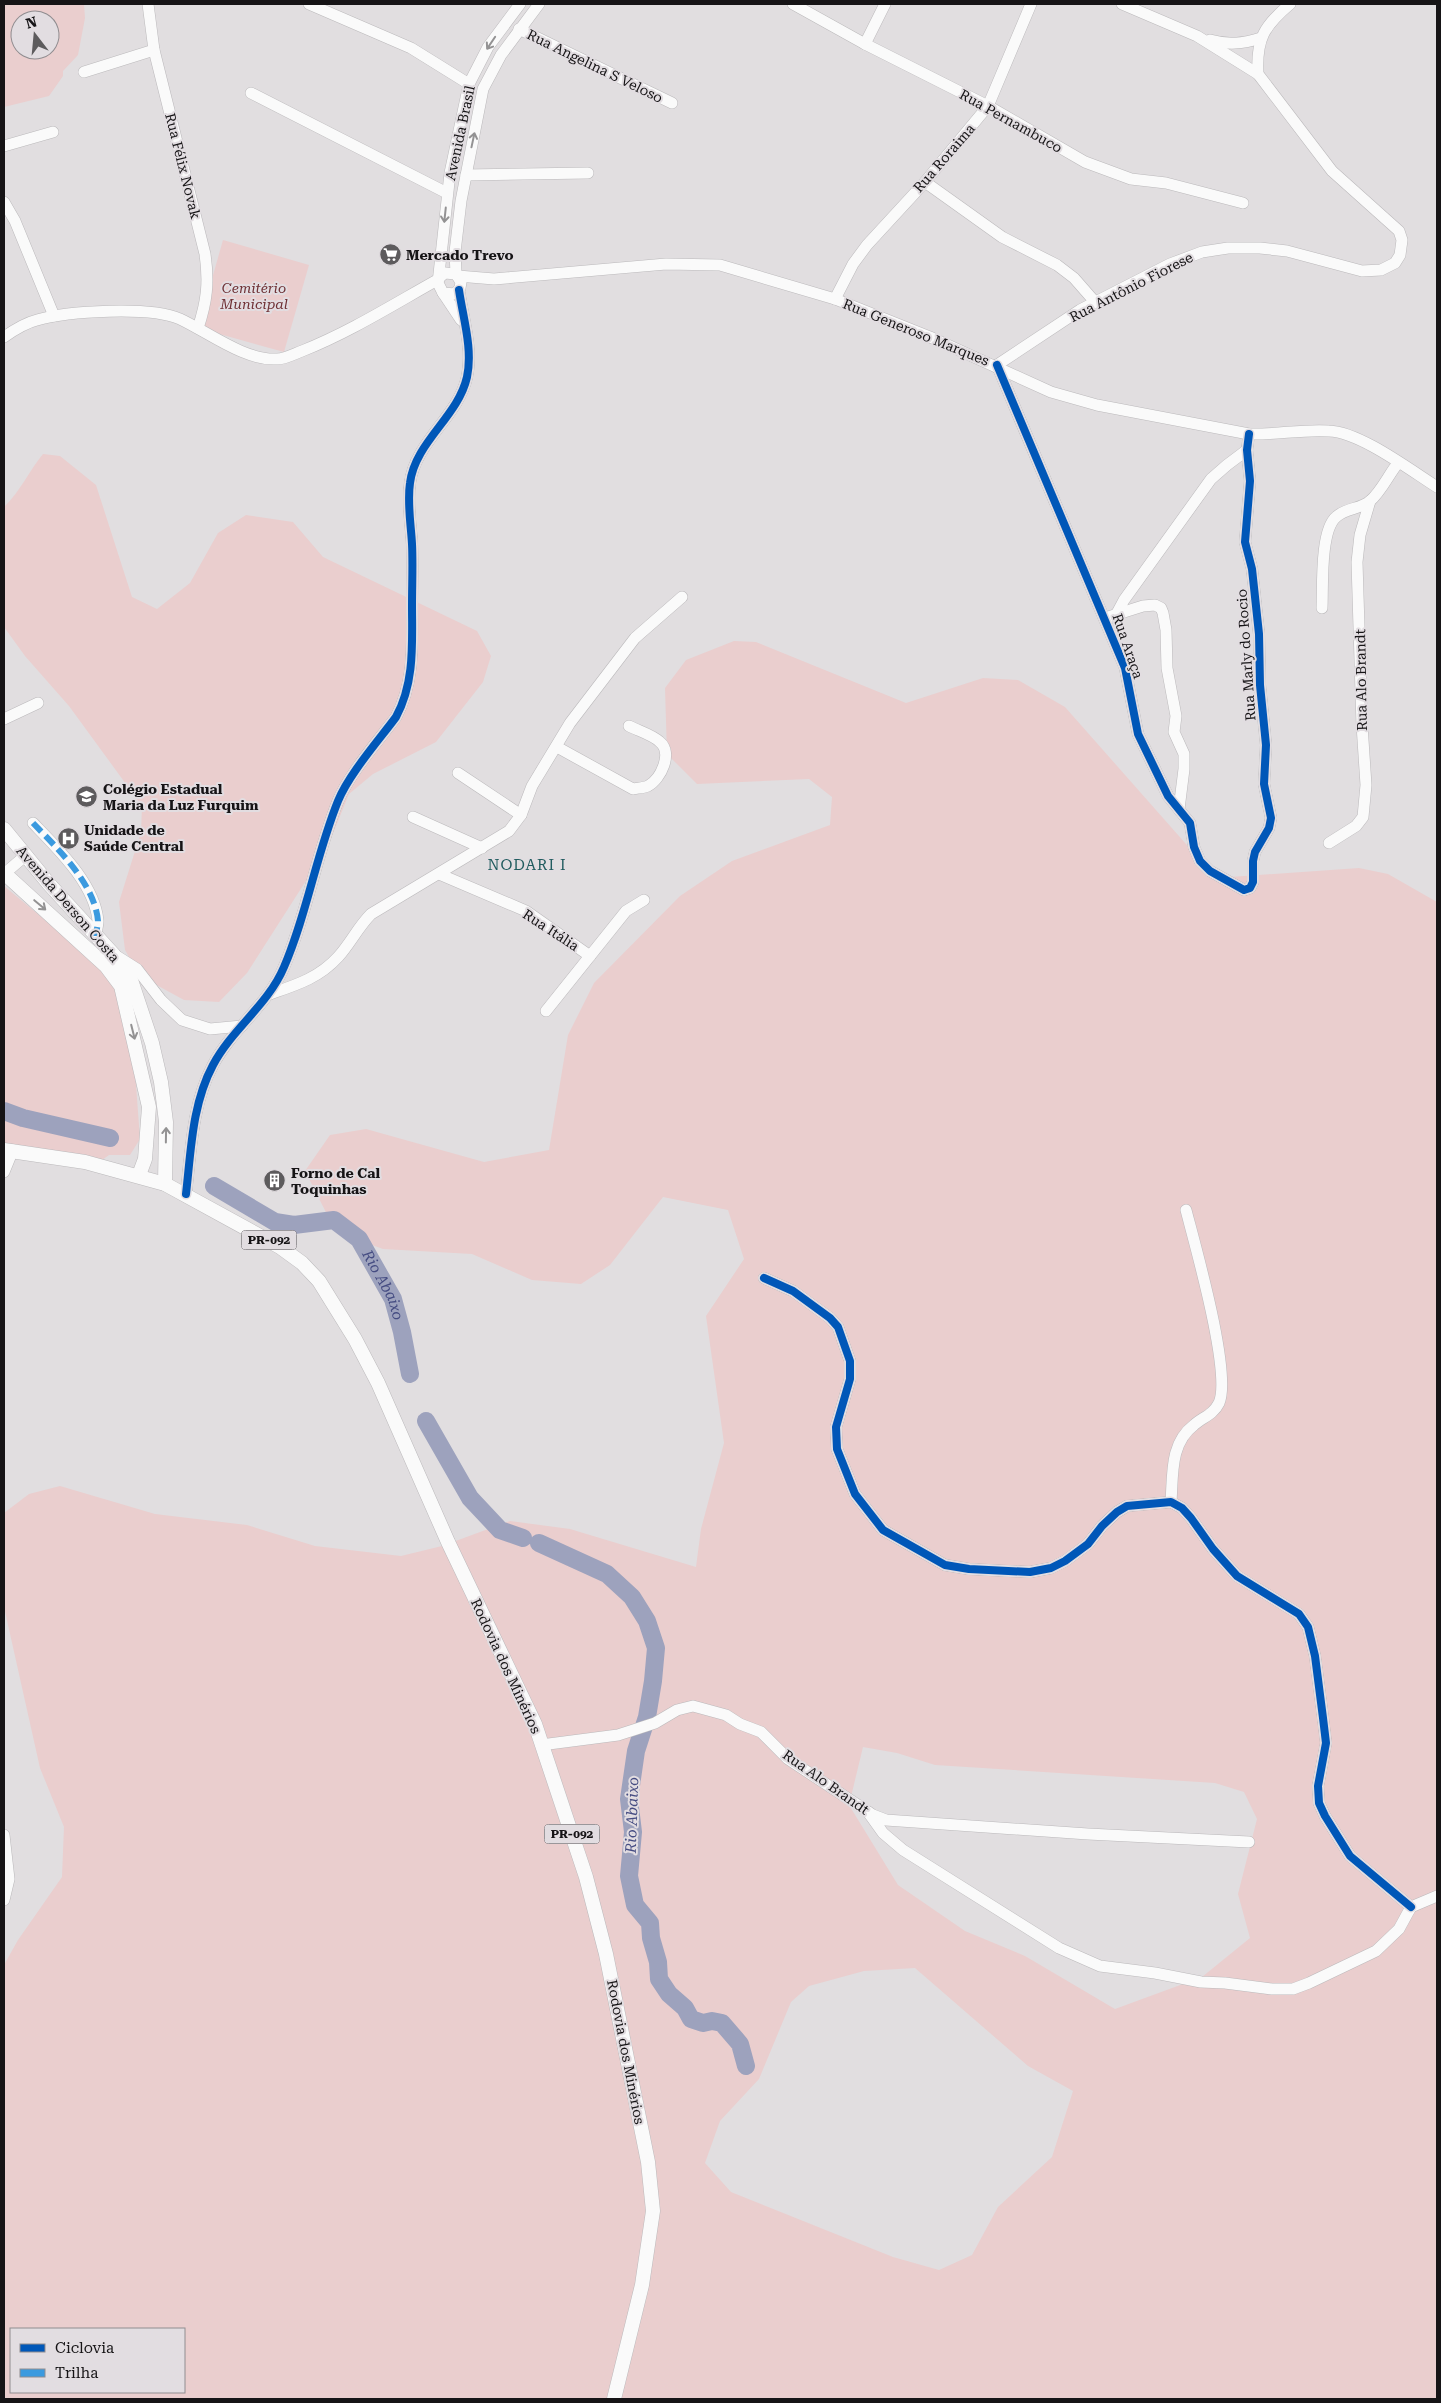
<svg xmlns="http://www.w3.org/2000/svg" width="1441" height="2403" font-family="'Roboto Serif',serif">
  <rect width="100%" height="100%" fill="#e1dee0"/>
  <!-- green -->
  <g fill="#eacece" fill-rule="evenodd">
    <path d="M4,4H84L85,18L78,55L63,71V76L49,96L4,107ZM20,20H50V50H20Z"/>
    <path d="M223,240L309,265L284,352L198,328Z"/>
    <path d="M43,454L60,456L96,485L132,597L157,609L190,583L218,533L246,515L293,522L323,557L477,631L491,656L483,682L436,742L373,774L349,794L327,848L247,973L219,1002L184,1000L140,976L125,950L119,902L141,832L142,806L69,706L25,656L4,627V507C20,492 29,471 43,454Z"/>
    <path d="M734,641L756,642L906,703L983,678L1018,680L1065,707L1216,878L1359,868L1388,874L1437,902V2399H4V1965L18,1940L62,1877L64,1827L40,1768L4,1607V1513L29,1494L60,1486L155,1514L247,1525L315,1546L401,1556L442,1546L510,1521L570,1529L696,1567L701,1529L724,1443L706,1316L744,1259L728,1210L663,1197L610,1265L581,1284L532,1280L472,1254L383,1249L336,1232L305,1171L330,1135L366,1129L484,1162L549,1150L568,1035L594,983L680,896L732,861L830,825L832,797L809,779L697,784L667,754L665,688L686,660ZM863,1747L897,1753L935,1765L1215,1783L1244,1792L1257,1819L1238,1894L1250,1938L1202,1977L1115,2009L1025,1956L965,1931L898,1885L849,1805ZM915,1968L1028,2066L1073,2091L1052,2157L998,2207L972,2255L939,2270L893,2257L731,2192L705,2163L720,2121L759,2079L791,2002L809,1986L864,1971ZM11,2329H184V2392H11Z"/>
    <path d="M4,886L51,925L59,929L113,978L135,1071L140,1139L130,1155H109L102,1160H55L4,1143Z"/>
  </g>
  <g fill="none" stroke-linecap="round" stroke-linejoin="round">
    <!-- river -->
    <g stroke="#9da2bd" stroke-width="18">
      <path d="M4,1111L23,1118L110,1138"/>
      <path id="s1" d="M214,1186L275,1222L294,1225L334,1220L359,1239L393,1299L402,1332L410,1374"/>
      <path d="M426,1421L470,1498L500,1530L523,1538"/>
      <path d="M539,1543L607,1574L632,1597L647,1621L656,1648L653,1681L647,1717L636,1751L629,1799L633,1832L629,1876L635,1905L650,1923L651,1938L658,1962L659,1979L669,1994L685,2008L691,2019L703,2023L712,2021L722,2023L740,2044L746,2066"/>
    </g>
    <defs>
      <g id="minor">
        <path d="M148,4L154,50L205,254C209,282 207,301 198,328"/>
        <path d="M309,4L411,48L469,84"/>
        <path d="M793,4L865,44L988,106L1085,162L1131,179L1166,183L1243,203"/>
        <path d="M1122,4L1197,36L1258,74"/>
        <path d="M519,29L672,103"/>
        <path d="M1210,40C1228,45 1242,44 1261,38"/>
        <path d="M865,44L885,4"/>
        <path d="M84,72L154,50"/>
        <path d="M251,93L447,193"/>
        <path d="M4,146L53,132"/>
        <path d="M466,175L588,173"/>
        <path d="M925,182L1002,237L1057,265L1074,278L1095,302"/>
        <path d="M4,202L15,221L54,316"/>
        <path d="M456,274L455,252L461,201L483,89L501,55L539,4"/>
        <path d="M458,276L494,279L666,264L720,265L835,299L930,337L1051,392L1097,405L1249,434C1276,435 1303,429 1329,431C1360,432 1410,470 1437,487"/>
        <path d="M440,277L445,273L456,274L461,282L460,288L455,294L443,293L438,283L450,173L469,84L488,47L520,4"/>
        <path d="M443,293L461,320"/>
        <path d="M835,299L853,264L867,245L925,182L988,106L1031,4"/>
        <path d="M4,337C14,330 25,323 37,320C68,311 150,306 180,319C208,332 245,361 277,359C285,359 294,354 302,351C350,332 394,304 439,279"/>
        <path d="M997,365L1125,668L1138,734L1168,796L1190,823L1194,847L1200,861L1210,871L1244,890L1250,888L1253,882V861L1255,852L1269,828L1271,818L1264,784L1266,745L1260,685L1259,634L1252,569L1245,542L1250,481L1247,450L1249,434"/>
        <path d="M997,365L1080,310L1170,264L1202,252L1228,248H1260L1287,251L1362,271L1381,270L1395,263L1400,255L1402,240L1399,231L1332,171L1258,74C1256,39 1264,26 1290,4"/>
        <path d="M1322,608C1323,587 1320,531 1336,517C1345,508 1361,509 1370,501C1381,492 1389,474 1398,463"/>
        <path d="M1117,613L1124,600L1211,479L1227,465L1247,450"/>
        <path d="M1105,618L1143,606L1155,605L1161,608L1163,613L1166,630L1167,668L1176,716L1174,732L1184,754V769L1179,809"/>
        <path d="M4,719L38,703"/>
        <path d="M557,747L633,789C637,788 644,788 648,786C661,779 673,753 660,742C653,735 639,731 629,726"/>
        <path d="M458,773L521,815"/>
        <path d="M413,817L482,848"/>
        <path d="M33,823C57,848 95,884 98,921C98,925 96,932 96,936"/>
        <path d="M1329,843L1356,826L1363,817L1366,785L1362,725L1357,562L1360,535L1370,501"/>
        <path d="M4,874L25,856"/>
        <path d="M439,874L526,911L590,956L626,911L644,900"/>
        <path d="M115,955L137,969L161,1000L182,1020L210,1029L242,1026"/>
        <path d="M270,994C296,985 319,978 338,957C350,944 358,927 371,914L509,831L521,815L532,786L570,723L635,638L682,597"/>
        <path d="M546,1011L590,956"/>
        <path d="M4,1172L13,1150"/>
        <path d="M186,1194C191,1151 192,1104 213,1065C232,1029 268,1005 284,967C307,914 316,855 338,801C349,774 379,740 396,717C415,682 412,643 412,605C412,585 413,564 412,544C411,525 407,503 410,483C415,442 458,417 467,377C473,349 463,318 459,290"/>
        <path d="M764,1278L793,1291L830,1318L838,1327L850,1361V1379L836,1427L837,1449L855,1494L883,1530L945,1565L969,1569L1030,1572L1051,1568L1065,1561L1088,1544L1102,1526L1117,1512L1127,1506L1171,1502L1182,1508L1191,1518L1213,1549L1237,1576L1299,1614L1308,1627L1315,1656L1323,1718L1326,1743L1318,1786L1319,1803L1325,1816L1350,1856L1411,1907"/>
        <path d="M1171,1502C1173,1474 1170,1443 1194,1425C1203,1417 1213,1415 1219,1403C1232,1374 1195,1245 1186,1210"/>
        <path d="M541,1745L618,1735L655,1723L677,1710L693,1706L726,1715L740,1724L761,1732L788,1759L873,1815L886,1820L1088,1834L1249,1842"/>
        <path d="M868,1812L883,1833L903,1850L1059,1948L1100,1966L1155,1973L1201,1982L1225,1983L1272,1989H1293L1309,1983L1376,1951L1399,1929L1411,1907L1437,1896"/>
        <path d="M4,1835L9,1879L4,1900"/>
      </g>
      <g id="major">
        <path d="M4,829L49,884L113,954L131,980L152,1043L161,1082L166,1122L165,1184"/>
        <path d="M4,873L106,966L121,986L149,1107L145,1159L139,1175"/>
        <path d="M4,1150L85,1162L165,1184L280,1247L302,1263L319,1281L355,1339L378,1383L448,1542L535,1724L586,1877L606,1954L648,2162L653,2211L642,2285L614,2399"/>
      </g>
    </defs>
    <!-- minor casing -->
    <use href="#minor" stroke="#bbb9bb" stroke-width="12"/>
    <!-- major casing -->
    <use href="#major" stroke="#bbb9bb" stroke-width="15"/>
    <!-- minor -->
    <use href="#minor" stroke="#fafafa" stroke-width="11"/>
    <!-- major -->
    <use href="#major" stroke="#fafafa" stroke-width="14"/>
    <!-- quiet -->
    <path stroke="#3b9adf" stroke-width="6" stroke-dasharray="12 6" stroke-linecap="butt" d="M33,823C57,848 95,884 98,921C98,925 96,932 96,936"/>
    <defs>
      <g id="cycleway">
        <path d="M997,365L1125,668L1138,734L1168,796L1190,823L1194,847L1200,861L1210,871L1244,890L1250,888L1253,882V861L1255,852L1269,828L1271,818L1264,784L1266,745L1260,685L1259,634L1252,569L1245,542L1250,481L1247,450L1249,434"/>
        <path d="M186,1194C191,1151 192,1104 213,1065C232,1029 268,1005 284,967C307,914 316,855 338,801C349,774 379,740 396,717C415,682 412,643 412,605C412,585 413,564 412,544C411,525 407,503 410,483C415,442 458,417 467,377C473,349 463,318 459,290"/>
        <path d="M764,1278L793,1291L830,1318L838,1327L850,1361V1379L836,1427L837,1449L855,1494L883,1530L945,1565L969,1569L1030,1572L1051,1568L1065,1561L1088,1544L1102,1526L1117,1512L1127,1506L1171,1502L1182,1508L1191,1518L1213,1549L1237,1576L1299,1614L1308,1627L1315,1656L1323,1718L1326,1743L1318,1786L1319,1803L1325,1816L1350,1856L1411,1907"/>
      </g>
    </defs>
    <!-- cycleway casing -->
    <use href="#cycleway" stroke="#e2dde1" stroke-width="11"/>
    <!-- cycleway -->
    <use href="#cycleway" stroke="#0057b8" stroke-width="8"/>
  </g>
  <!-- one-way arrows -->
  <defs><path id="oneway-shaft" d="M-6 0H5M1.5-3L5.5 0L1.5 3" fill="none" stroke-width="1.6" stroke-linecap="round" stroke-linejoin="round" transform="scale(1.25)"/></defs>
  <g stroke="#939293">
    <use href="#oneway-shaft" transform="translate(491 43) rotate(124)"/>
    <use href="#oneway-shaft" transform="translate(473 140) rotate(-78)"/>
    <use href="#oneway-shaft" transform="translate(445 215) rotate(96)"/>
    <use href="#oneway-shaft" transform="translate(40 905) rotate(40)"/>
    <use href="#oneway-shaft" transform="translate(133 1032) rotate(76)"/>
    <use href="#oneway-shaft" transform="translate(166 1135) rotate(-89)"/>
  </g>
  <!-- icons -->
  <defs>
    <symbol id="supermarket-disc" viewBox="-11 -11 22 22"><circle r="9.5" fill="#5d5b5d" stroke="#e2dde1"/><path d="M-6-5.5h2.5l.6 2H6L4.5 2H-2.5L-4.4-4H-6ZM-1.5 3.2a1.3 1.3 0 1 0 .1 0ZM3 3.2a1.3 1.3 0 1 0 .1 0Z" fill="#fff"/></symbol>
    <symbol id="school-disc" viewBox="-11 -11 22 22"><circle r="9.5" fill="#5d5b5d" stroke="#e2dde1"/><path d="M0-5L7-2L0 1L-7-2ZM-4 1L0 2.5L4 1V4Q0 6-4 4Z" fill="#fff"/></symbol>
    <symbol id="hospital-disc" viewBox="-11 -11 22 22"><circle r="9.5" fill="#5d5b5d" stroke="#e2dde1"/><path d="M-5-5h3v3.5h4V-5h3V5h-3V1.5h-4V5h-3Z" fill="#fff"/></symbol>
    <symbol id="building-disc" viewBox="-11 -11 22 22"><circle r="9.5" fill="#5d5b5d" stroke="#e2dde1"/><path d="M-4-6H4V6H1V3H-1V6H-4ZM-2.5-4.3h1.7v1.8h-1.7ZM.8-4.3h1.7v1.8H.8ZM-2.5-1h1.7V.8h-1.7ZM.8-1h1.7V.8H.8Z" fill="#fff"/></symbol>
  </defs>
  <g fill-rule="evenodd">
    <use href="#supermarket-disc" x="378" y="242" width="25" height="25"/>
    <use href="#school-disc" x="74" y="784" width="25" height="25"/>
    <use href="#hospital-disc" x="56" y="826" width="25" height="25"/>
    <use href="#building-disc" x="262" y="1168" width="25" height="25"/>
  </g>
  <g text-anchor="middle" dominant-baseline="central" stroke-width="4" stroke-linejoin="round" paint-order="stroke">
    <!-- shield labels -->
    <g fill="#e2dde1" stroke="#535053" stroke-width="1">
      <rect x="241.5" y="1230.5" width="55" height="19" rx="4"/>
      <rect x="544.5" y="1824.5" width="55" height="19" rx="4"/>
    </g>
    <g font-size="12" font-weight="bold" fill="#161416">
      <text x="269" y="1240">PR-092</text>
      <text x="572" y="1834">PR-092</text>
    </g>
    <!-- street labels -->
    <g font-size="14" fill="#161416" stroke="#e2dde1">
      <text transform="translate(595 66) rotate(26)">Rua Angelina S Veloso</text>
      <text transform="translate(1011 121) rotate(29)">Rua Pernambuco</text>
      <text transform="translate(460 133) rotate(-78)">Avenida Brasil</text>
      <text transform="translate(944 158) rotate(-49)">Rua Roraima</text>
      <text transform="translate(183 166) rotate(76)">Rua Félix Novak</text>
      <text transform="translate(1131 287) rotate(-27)">Rua Antônio Fiorese</text>
      <text transform="translate(916 332) rotate(22)">Rua Generoso Marques</text>
      <text transform="translate(1128 646) rotate(71)">Rua Araça</text>
      <text transform="translate(1246 655) rotate(-94)">Rua Marly do Rocio</text>
      <text transform="translate(1361 680) rotate(-91)">Rua Alo Brandt</text>
      <text transform="translate(68 904) rotate(49)">Avenida Derson Costa</text>
      <text transform="translate(551 930) rotate(33)">Rua Itália</text>
      <text transform="translate(506 1666) rotate(65)">Rodovia dos Minérios</text>
      <text transform="translate(826 1782) rotate(35)">Rua Alo Brandt</text>
      <text transform="translate(626 2052) rotate(79)">Rodovia dos Minérios</text>
    </g>
    <!-- poi labels -->
    <g font-size="14" font-weight="bold" fill="#161416" stroke="#e2dde1" text-anchor="start">
      <text x="406" y="255">Mercado Trevo</text>
      <text x="103" y="789">Colégio Estadual<tspan x="103" dy="16">Maria da Luz Furquim</tspan></text>
      <text x="84" y="830">Unidade de<tspan x="84" dy="16">Saúde Central</tspan></text>
      <text x="291" y="1173">Forno de Cal<tspan x="291" dy="16">Toquinhas</tspan></text>
    </g>
    <!-- park labels -->
    <g font-size="14" font-style="italic" fill="#6f3135" stroke="#e2dde1">
      <text x="254" y="288">Cemitério<tspan x="254" dy="16">Municipal</tspan></text>
    </g>
    <!-- neighbourhood labels -->
    <g font-size="15" letter-spacing="1" fill="#215c5f" stroke="#e2dde1">
      <text x="527" y="865">NODARI I</text>
    </g>
    <!-- water labels -->
    <g font-size="15" font-style="italic" fill="#454c82" stroke="#e2dde1">
      <text stroke="none"><textPath href="#s1" startOffset="214">Rio Abaixo</textPath></text>
      <text transform="translate(632 1815) rotate(-88)">Rio Abaixo</text>
    </g>
  </g>
  <!-- border -->
  <rect width="1441" height="2403" fill="none" stroke="#161416" stroke-width="10"/>
  <!-- legend -->
  <rect x="10" y="2328" width="175" height="65" fill="#e2dde1" stroke="#908d90"/>
  <rect x="20" y="2344" width="25" height="8" fill="#0057b8" stroke="#908d90"/>
  <text x="55" y="2353" font-size="15" fill="#161416">Ciclovia</text>
  <rect x="20" y="2369" width="25" height="8" fill="#3b9adf" stroke="#908d90"/>
  <text x="55" y="2378" font-size="15" fill="#161416">Trilha</text>
  <!-- north arrow -->
  <g transform="translate(35 35) rotate(344)"><circle r="24" fill="#e2dde1" stroke="#908d90"/>
  <path d="M0-4L9 19L0 12L-9 19Z" fill="#5d5b5d"/>
  <text y="-8" font-size="14" font-weight="bold" text-anchor="middle" fill="#161416">N</text>
  </g>
</svg>
